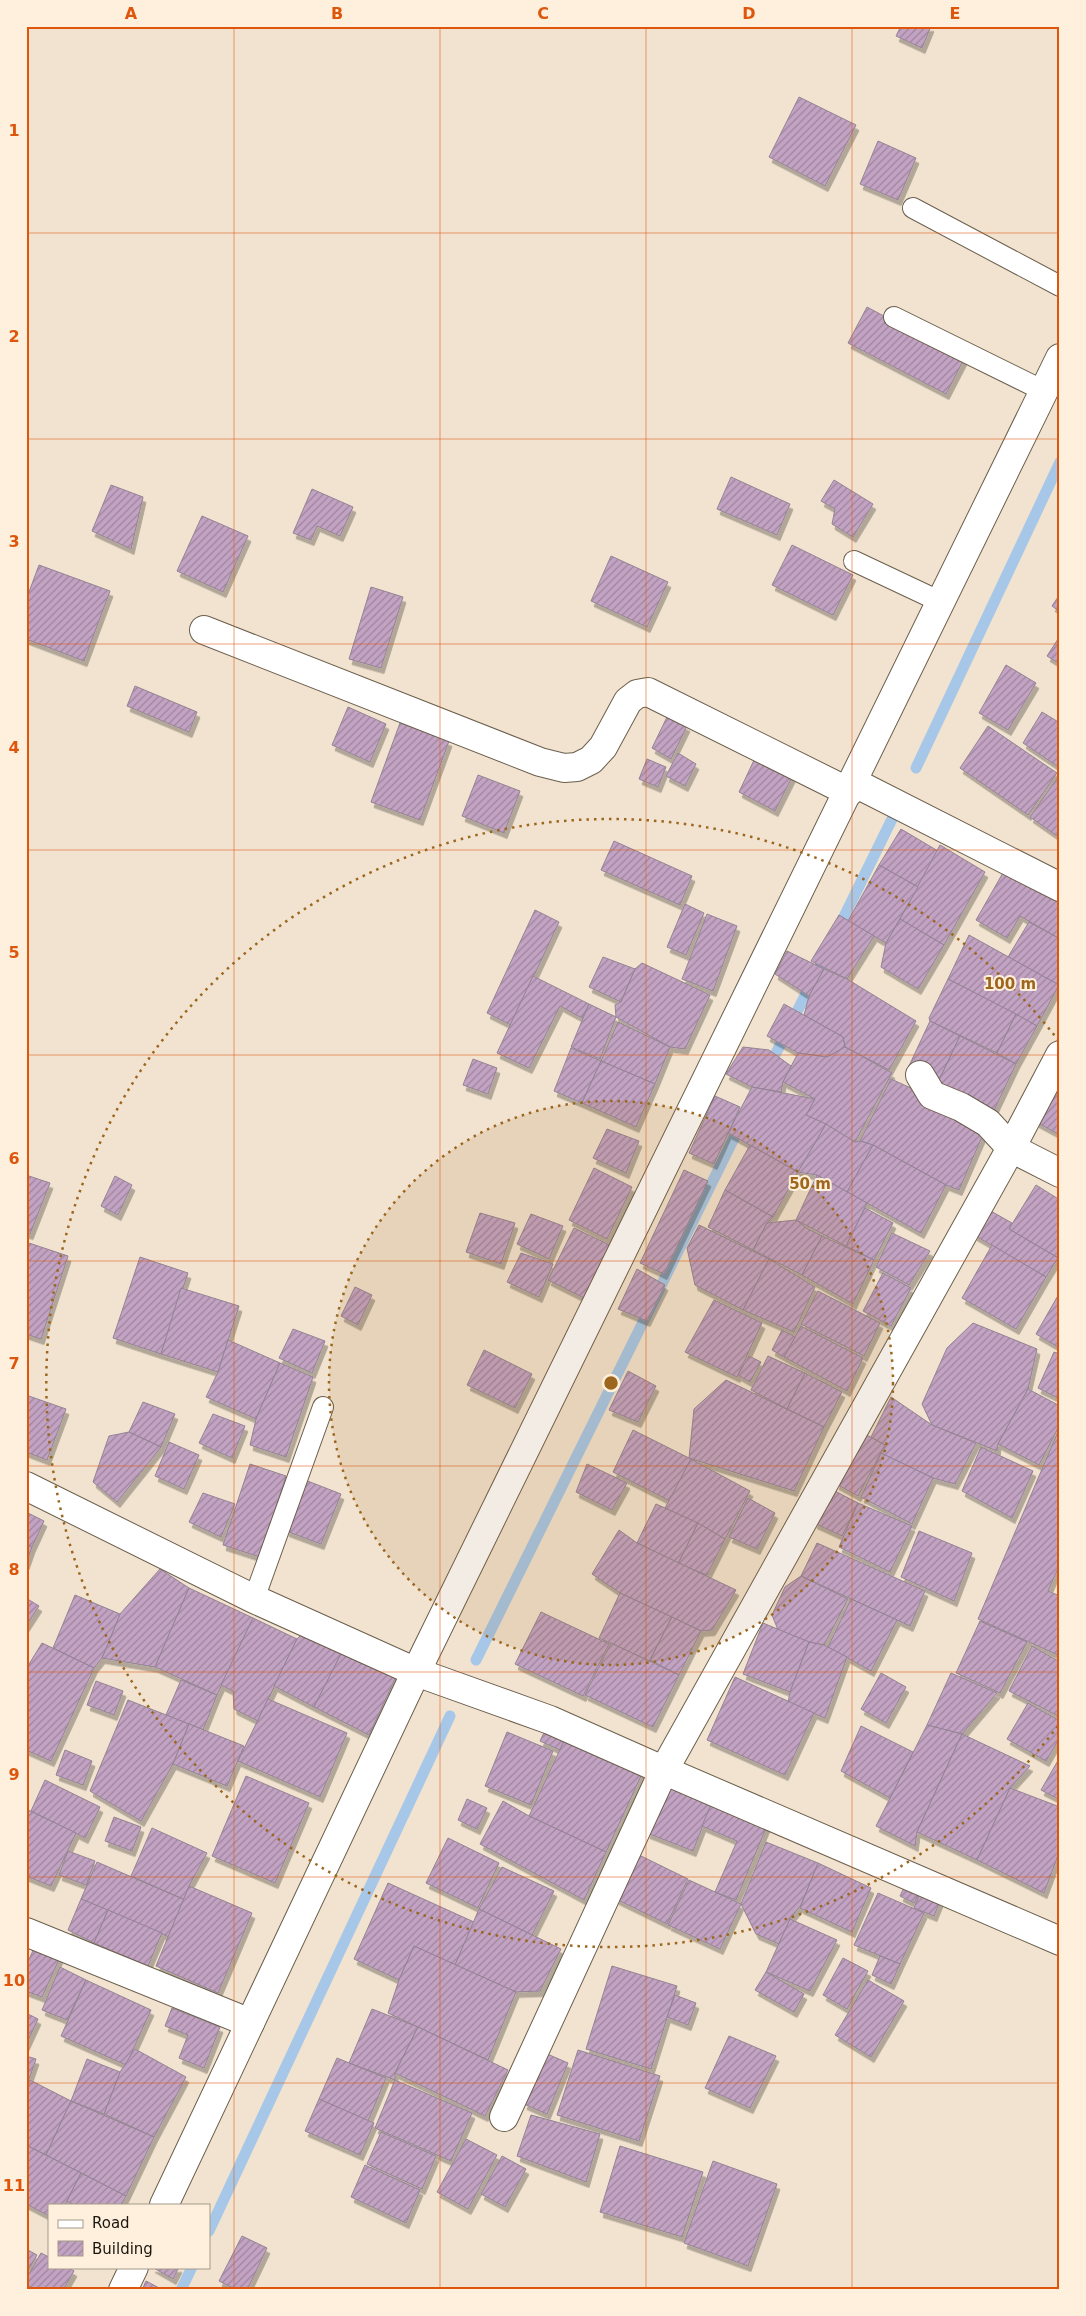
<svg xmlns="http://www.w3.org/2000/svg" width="1086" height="2316" font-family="'DejaVu Sans',sans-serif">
  <defs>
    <pattern id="building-hatch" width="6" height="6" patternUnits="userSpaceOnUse" patternTransform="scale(1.25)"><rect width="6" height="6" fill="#c3a3c3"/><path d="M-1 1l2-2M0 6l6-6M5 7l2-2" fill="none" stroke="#9e849d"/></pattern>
    <filter id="shadow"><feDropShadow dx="3" dy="5.5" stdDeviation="0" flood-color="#0004"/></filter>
  </defs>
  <rect width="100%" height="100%" fill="#f1e3cf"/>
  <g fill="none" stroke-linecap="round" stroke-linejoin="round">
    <!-- stream -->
    <g stroke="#a6c7e7" stroke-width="11">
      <path d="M916,768L1060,462"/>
      <path d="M837,931L892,819"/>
      <path d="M769,1067L827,952"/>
      <path d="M476,1660L741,1124"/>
      <path d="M209,2231L450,1716"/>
      <path d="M181,2290L192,2267"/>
    </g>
  </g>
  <!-- building -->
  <g fill="url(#building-hatch)" stroke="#938393" filter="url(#shadow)">
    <path d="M901,26H931L922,48L896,36Z"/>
    <path d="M799,97L856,125L825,186L769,157Z"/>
    <path d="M878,141L916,158L898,200L860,184Z"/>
    <path d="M867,307L964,359L946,394L848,343Z"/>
    <path d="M731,477L790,504L777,535L717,509Z"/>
    <path d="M834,480L873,504L853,537L832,524L835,509L821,501Z"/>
    <path d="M111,485L143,497L131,549L92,531Z"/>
    <path d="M312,489L353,507L340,536L317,526L311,540L293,533Z"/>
    <path d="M202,516L248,536L223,592L177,571Z"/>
    <path d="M792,545L853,575L833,615L772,585Z"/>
    <path d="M611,556L668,582L647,627L591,601Z"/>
    <path d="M39,565L110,591L84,661L26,639V600Z"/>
    <path d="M371,587L403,597L381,668L349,659Z"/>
    <path d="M1060,594V612L1052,606Z"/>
    <path d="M1060,636V664L1047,656Z"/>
    <path d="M1006,665L1036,683L1008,730L979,713Z"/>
    <path d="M135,686L197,712L189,732L127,706Z"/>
    <path d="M348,707L386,724L370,762L332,745Z"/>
    <path d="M1042,712L1060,723V768L1023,743Z"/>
    <path d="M667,717L687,726L671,759L652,748Z"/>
    <path d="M400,723L449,741L420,820L371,802Z"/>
    <path d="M988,726L1057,773L1028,815L960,768Z"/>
    <path d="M678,753L696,764L685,786L666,776Z"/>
    <path d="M756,756L793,775L775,811L739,792Z"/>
    <path d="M647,759L666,767L658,787L639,779Z"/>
    <path d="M1060,774V838L1030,817Z"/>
    <path d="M478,775L520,791L504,833L462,816Z"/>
    <path d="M901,829L938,851L918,887L879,865Z"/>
    <path d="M614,841L692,876L680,905L601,870Z"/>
    <path d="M940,845L985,872L944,945L900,919Z"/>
    <path d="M879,865L918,887L886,943L848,921Z"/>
    <path d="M1004,871L1060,903V939L1020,916L1007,938L976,920Z"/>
    <path d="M685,904L704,913L686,955L667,947Z"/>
    <path d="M535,910L559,922L511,1025L487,1013Z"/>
    <path d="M707,914L737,926L713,991L682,979Z"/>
    <path d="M839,915L874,936L847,979L811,961Z"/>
    <path d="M900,919L944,945L918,989L881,967L886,943Z"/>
    <path d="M1029,922L1060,939L1059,985L1008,957Z"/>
    <path d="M969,935L1059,985L1037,1026L948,979Z"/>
    <path d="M787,951L824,969L809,996L775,974Z"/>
    <path d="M603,957L635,969L621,1002L589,987Z"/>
    <path d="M642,963L710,995L685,1049L670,1047L616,1017L615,1005L621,1002L635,969Z"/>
    <path d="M824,969L847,979L916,1021L889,1070L845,1047L843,1037L804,1015L809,996Z"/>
    <path d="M533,976L589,1004L582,1018L560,1006L529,1068L497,1053Z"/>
    <path d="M948,979L1016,1014L997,1053L930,1021L929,1018Z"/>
    <path d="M589,1004L616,1017L600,1059L571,1047Z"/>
    <path d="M784,1004L843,1037L845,1047L827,1057L798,1053L767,1036Z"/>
    <path d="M1016,1014L1037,1026L1016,1064L997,1053Z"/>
    <path d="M930,1021L960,1036L939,1080L909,1066Z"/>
    <path d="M618,1022L670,1047L655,1084L601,1061Z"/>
    <path d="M960,1036L1016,1064L988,1123L932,1095Z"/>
    <path d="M743,1047L769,1050L791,1066L783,1082L781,1092L752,1087L726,1074Z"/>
    <path d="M845,1047L892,1073L855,1142L806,1115L815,1099L783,1082L798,1053L827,1057Z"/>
    <path d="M571,1048L601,1061L582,1103L554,1091Z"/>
    <path d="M473,1059L497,1068L488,1094L463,1085Z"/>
    <path d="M601,1061L655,1084L636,1127L582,1103Z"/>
    <path d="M891,1079L988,1123L959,1190L946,1185L873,1145L860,1141Z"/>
    <path d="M1060,1079V1135L1036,1122Z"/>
    <path d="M752,1087L815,1099L806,1115L826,1124L798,1172L728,1133Z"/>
    <path d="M715,1096L740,1107L714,1164L689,1153Z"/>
    <path d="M826,1124L855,1142L860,1141L873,1145L847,1192L817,1175L798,1172Z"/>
    <path d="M607,1129L639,1141L626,1173L593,1158Z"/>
    <path d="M750,1145L798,1172L773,1217L725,1190Z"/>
    <path d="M873,1145L946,1185L921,1233L847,1192Z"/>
    <path d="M594,1168L632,1187L607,1239L569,1220Z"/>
    <path d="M684,1170L708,1181L664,1274L640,1263Z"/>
    <path d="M26,1175L50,1183L30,1234L26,1233Z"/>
    <path d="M817,1175L867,1203L846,1246L796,1220Z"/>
    <path d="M115,1176L132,1185L118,1215L101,1206Z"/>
    <path d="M1036,1185L1060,1200V1259L1009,1229Z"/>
    <path d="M725,1190L773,1217L767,1223L753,1250L708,1227Z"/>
    <path d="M865,1208L893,1223L874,1260L846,1246Z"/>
    <path d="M989,1210L1012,1223L1009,1229L1058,1258L1046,1277L974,1235Z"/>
    <path d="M480,1213L515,1223L501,1264L466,1252Z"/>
    <path d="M531,1214L563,1226L549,1259L517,1244Z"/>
    <path d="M796,1220L808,1229L822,1236L802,1275L753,1250L767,1223Z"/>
    <path d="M699,1225L769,1259L743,1310L695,1285L687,1248Z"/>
    <path d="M574,1228L612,1246L586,1299L548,1280Z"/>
    <path d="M892,1233L930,1251L909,1285L876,1267Z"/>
    <path d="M822,1236L874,1260L853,1304L802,1275Z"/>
    <path d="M26,1242L68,1256L41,1339L26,1334Z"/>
    <path d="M992,1245L1046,1277L1016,1329L962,1298Z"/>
    <path d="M521,1253L553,1264L539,1297L507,1282Z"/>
    <path d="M140,1257L188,1273L161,1354L113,1338Z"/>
    <path d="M769,1259L815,1287L794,1332L743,1310Z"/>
    <path d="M637,1269L665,1285L647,1321L618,1309Z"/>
    <path d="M883,1273L911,1288L891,1326L863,1311Z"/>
    <path d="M355,1287L372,1295L358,1325L341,1316Z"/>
    <path d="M181,1288L239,1306L218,1372L161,1354Z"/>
    <path d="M818,1291L880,1323L864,1356L801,1324Z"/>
    <path d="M1060,1292V1348L1036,1334Z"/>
    <path d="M714,1300L762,1323L737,1377L685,1352Z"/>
    <path d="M973,1323L1037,1349L1028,1389L998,1444L997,1451L932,1425L922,1404L947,1348Z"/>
    <path d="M801,1326L863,1358L847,1391L784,1357Z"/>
    <path d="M293,1329L325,1341L312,1373L279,1358Z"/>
    <path d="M782,1330L795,1337L784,1357L772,1350Z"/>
    <path d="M228,1340L280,1363L256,1419L206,1397L218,1372Z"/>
    <path d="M484,1350L532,1374L515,1408L467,1385Z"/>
    <path d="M1054,1352L1060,1354V1399L1038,1388Z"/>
    <path d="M749,1356L761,1362L750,1382L738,1375Z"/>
    <path d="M768,1356L805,1373L787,1409L751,1390Z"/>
    <path d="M280,1363L313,1377L286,1457L250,1445L256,1419Z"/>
    <path d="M628,1371L656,1386L638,1422L609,1410Z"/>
    <path d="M805,1373L842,1392L824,1427L787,1409Z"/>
    <path d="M726,1380L824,1427L794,1491L689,1458L694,1409Z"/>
    <path d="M1028,1389L1060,1406V1424L1039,1465L998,1444Z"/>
    <path d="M26,1395L66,1409L47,1460L26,1452Z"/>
    <path d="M891,1397L932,1425L976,1443L955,1484L933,1478L881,1453L885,1445L871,1437Z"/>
    <path d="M143,1402L175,1414L161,1447L129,1432Z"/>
    <path d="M213,1414L245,1426L232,1458L199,1443Z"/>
    <path d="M1060,1427V1564L1048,1591L1060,1596V1656L978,1619Z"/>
    <path d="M633,1430L691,1459L670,1501L613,1472Z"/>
    <path d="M129,1432L161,1447L117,1502L93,1482L109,1436Z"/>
    <path d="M863,1433L885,1445L858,1496L836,1484Z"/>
    <path d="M169,1442L199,1455L184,1489L155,1476Z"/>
    <path d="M981,1447L1033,1471L1012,1518L962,1491Z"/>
    <path d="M881,1453L933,1478L912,1524L861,1497Z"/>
    <path d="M691,1459L750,1491L725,1539L665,1508Z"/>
    <path d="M250,1464L286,1476L260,1557L223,1545Z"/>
    <path d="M587,1464L627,1483L612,1510L576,1492Z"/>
    <path d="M305,1480L341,1494L321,1544L286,1531Z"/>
    <path d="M831,1489L858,1503L842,1536L814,1523Z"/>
    <path d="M203,1493L235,1504L221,1537L189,1522Z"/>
    <path d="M748,1498L775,1513L757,1549L729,1537Z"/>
    <path d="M858,1503L912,1526L890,1572L839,1547Z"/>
    <path d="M656,1504L698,1523L678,1564L637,1543Z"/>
    <path d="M26,1512L44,1521L32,1547L26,1544Z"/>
    <path d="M698,1523L725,1539L707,1575L678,1564Z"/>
    <path d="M619,1530L637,1543L736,1590L712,1630L701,1631L620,1593L592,1574Z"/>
    <path d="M919,1531L972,1553L954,1601L901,1577Z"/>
    <path d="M817,1543L925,1591L910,1626L801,1576Z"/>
    <path d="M26,1544L32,1547L26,1564Z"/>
    <path d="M160,1569L189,1588L155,1667L102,1658L120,1614Z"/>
    <path d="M801,1576L848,1599L824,1645L809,1642L778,1630L772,1615L785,1587Z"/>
    <path d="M189,1588L253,1618L217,1695L155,1667Z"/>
    <path d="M620,1593L672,1617L650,1660L651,1662L599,1638Z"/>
    <path d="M75,1595L120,1614L102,1658L94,1668L53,1648Z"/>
    <path d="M26,1598L39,1606L26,1626Z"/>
    <path d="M851,1599L897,1620L871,1671L828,1647Z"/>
    <path d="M541,1612L609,1644L583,1696L515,1664Z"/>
    <path d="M672,1617L701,1631L679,1675L650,1660Z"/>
    <path d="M253,1618L297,1639L258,1721L234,1709L233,1691L221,1685Z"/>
    <path d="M980,1621L1027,1642L1000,1693L956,1673Z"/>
    <path d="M763,1623L809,1642L790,1692L743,1674Z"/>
    <path d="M303,1633L342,1652L314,1707L274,1686L297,1639Z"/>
    <path d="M347,1642L400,1668L369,1735L314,1707Z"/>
    <path d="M809,1642L824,1645L847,1657L825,1718L788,1703L790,1692Z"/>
    <path d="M42,1643L94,1668L51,1761L26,1750V1669Z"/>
    <path d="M611,1643L679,1675L653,1727L585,1695Z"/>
    <path d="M1032,1646L1060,1662V1717L1009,1691Z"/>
    <path d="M881,1673L906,1687L886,1723L861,1709Z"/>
    <path d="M951,1673L997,1693L962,1734L927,1725Z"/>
    <path d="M735,1677L814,1713L785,1775L707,1740Z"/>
    <path d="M181,1680L217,1695L203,1730L166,1715Z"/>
    <path d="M96,1681L123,1691L114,1715L87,1705Z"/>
    <path d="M268,1699L347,1733L320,1797L238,1761Z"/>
    <path d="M128,1700L189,1724L173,1764L141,1821L90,1791Z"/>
    <path d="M1028,1703L1060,1721V1737L1046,1761L1007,1739Z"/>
    <path d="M550,1720L570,1728L560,1750L540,1741Z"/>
    <path d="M189,1724L244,1746L227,1786L173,1764Z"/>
    <path d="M927,1725L962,1734L917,1832L915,1846L876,1826Z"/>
    <path d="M861,1726L913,1752L890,1798L841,1771Z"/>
    <path d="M570,1728L647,1763L606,1852L529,1816Z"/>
    <path d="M507,1732L553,1751L531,1805L485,1786Z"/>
    <path d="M962,1734L1030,1766L1010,1788L977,1860L917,1832Z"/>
    <path d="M65,1750L92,1761L83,1785L56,1775Z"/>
    <path d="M1060,1757V1800L1041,1790Z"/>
    <path d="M246,1776L309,1803L275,1883L212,1856Z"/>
    <path d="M668,1779L714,1797L693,1851L647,1833Z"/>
    <path d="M45,1780L100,1807L85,1838L31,1811Z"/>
    <path d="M1010,1788L1060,1807V1850L1044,1893L977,1860Z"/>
    <path d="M714,1797L769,1821L736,1900L715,1892L737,1841L702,1826Z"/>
    <path d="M467,1799L487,1808L477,1829L458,1820Z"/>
    <path d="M503,1801L529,1816L606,1852L584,1900L480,1844Z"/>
    <path d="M26,1809L76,1833L51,1886L26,1876Z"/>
    <path d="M114,1817L141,1827L132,1851L105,1841Z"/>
    <path d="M152,1828L207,1853L189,1886L185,1900L131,1876Z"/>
    <path d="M448,1838L499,1863L478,1908L426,1883Z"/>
    <path d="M766,1842L818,1863L801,1905L790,1919L779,1944L756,1934L741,1904Z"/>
    <path d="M68,1851L95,1861L86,1885L59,1875Z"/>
    <path d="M637,1854L688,1879L667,1924L616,1899Z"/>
    <path d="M97,1862L185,1900L169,1937L81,1899Z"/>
    <path d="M818,1863L871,1888L852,1932L800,1908Z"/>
    <path d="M502,1867L554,1891L532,1935L479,1909Z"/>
    <path d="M910,1875L925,1882L914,1903L900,1896Z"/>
    <path d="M689,1880L741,1904L720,1949L668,1925Z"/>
    <path d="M388,1883L474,1922L455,1965L414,1946L399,1980L354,1959Z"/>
    <path d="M189,1886L252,1913L218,1993L156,1966Z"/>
    <path d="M922,1888L942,1896L934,1916L914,1908Z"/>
    <path d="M878,1893L924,1913L900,1964L854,1945Z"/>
    <path d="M81,1899L108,1910L94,1943L68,1930Z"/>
    <path d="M479,1909L561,1949L540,1991L516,1992L455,1965Z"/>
    <path d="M108,1910L162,1933L148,1966L94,1943Z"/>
    <path d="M790,1919L837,1940L810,1991L766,1972Z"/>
    <path d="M36,1944L61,1955L42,1997L26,1991V1966Z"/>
    <path d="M414,1946L516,1992L488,2060L388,2013L399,1980Z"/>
    <path d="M880,1956L900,1964L891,1984L872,1975Z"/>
    <path d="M843,1958L868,1971L847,2009L823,1995Z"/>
    <path d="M612,1966L677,1986L651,2069L586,2049Z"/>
    <path d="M60,1967L86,1980L67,2020L42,2010Z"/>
    <path d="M766,1972L804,1994L794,2012L755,1990Z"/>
    <path d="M86,1980L151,2010L126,2065L61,2036Z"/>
    <path d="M868,1980L904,2001L871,2057L835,2035Z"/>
    <path d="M675,1995L696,2003L688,2025L667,2017Z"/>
    <path d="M172,2008L220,2027L204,2068L179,2058L188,2035L165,2026Z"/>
    <path d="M372,2009L418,2027L395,2073V2080L349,2063Z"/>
    <path d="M26,2013L38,2019L26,2045Z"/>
    <path d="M418,2027L508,2070L485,2116L395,2073Z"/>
    <path d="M729,2036L776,2056L750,2108L705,2088Z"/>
    <path d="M135,2049L186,2077L154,2137L104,2114L120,2072Z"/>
    <path d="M578,2050L660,2076L639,2141L557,2115Z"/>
    <path d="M545,2053L568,2063L547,2114L524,2104Z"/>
    <path d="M26,2056L36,2059L26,2088Z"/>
    <path d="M337,2058L386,2078L368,2121L319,2099Z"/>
    <path d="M87,2059L120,2072L104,2114L71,2101Z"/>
    <path d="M30,2080L71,2101L46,2155L26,2145V2088Z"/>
    <path d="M395,2080L472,2113L451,2161L375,2128Z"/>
    <path d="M319,2099L374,2123L360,2155L305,2131Z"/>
    <path d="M71,2101L154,2137L126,2196L46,2155Z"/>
    <path d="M531,2115L600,2134L586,2182L517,2156Z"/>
    <path d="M381,2132L436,2156L422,2189L367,2164Z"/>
    <path d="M466,2139L497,2155L468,2209L437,2192Z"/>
    <path d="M26,2145L81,2173L65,2205H49V2216L26,2204Z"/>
    <path d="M620,2146L703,2172L682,2237L600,2212Z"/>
    <path d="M502,2156L526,2169L505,2207L481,2194Z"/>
    <path d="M713,2161L777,2184L748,2266L684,2243Z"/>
    <path d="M365,2165L420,2190L406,2223L351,2197Z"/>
    <path d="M81,2173L126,2196L121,2205H74L67,2201Z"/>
    <path d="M242,2236L267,2248L247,2290H237L219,2281Z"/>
    <path d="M26,2249L37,2255L26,2274Z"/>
    <path d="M41,2253L49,2257V2267H67L74,2271L63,2290H36L26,2284V2279Z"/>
    <path d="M152,2267H179L173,2279Z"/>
    <path d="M146,2281L163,2290H142Z"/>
  </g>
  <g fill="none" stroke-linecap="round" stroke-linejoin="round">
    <defs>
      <g id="lane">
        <path d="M913,208L1060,286"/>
        <path d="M894,317L1044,391"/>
        <path d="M854,561L941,602"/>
        <path d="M254,1599L323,1407"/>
      </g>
      <g id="street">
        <path d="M204,630L540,762L564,768L577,767L591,760L603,747L628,701L637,694L648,692L849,792"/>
        <path d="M853,782L1060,887"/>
        <path d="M920,1075L932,1095L961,1107L988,1123L1011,1148L1060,1173"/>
        <path d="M26,1932L250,2023"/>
        <path d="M504,2117L664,1770L1011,1148L1060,1055"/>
        <path d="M164,2205L416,1672L1060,358"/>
        <path d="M123,2290L134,2267"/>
      </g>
      <path id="secondary" d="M26,1486L254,1599L416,1672L550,1720L647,1763L1060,1941"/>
    </defs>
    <!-- lane casing -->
    <use href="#lane" stroke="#6b5f4d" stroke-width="22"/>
    <!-- street casing -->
    <use href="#street" stroke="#6b5f4d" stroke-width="30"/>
    <!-- secondary casing -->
    <use href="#secondary" stroke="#6b5f4d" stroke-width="30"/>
    <!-- lane -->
    <use href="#lane" stroke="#fff" stroke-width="20"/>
    <!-- street -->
    <use href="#street" stroke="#fff" stroke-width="28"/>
    <!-- secondary -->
    <use href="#secondary" stroke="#fff" stroke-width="28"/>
  </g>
  <!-- grid -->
  <path fill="none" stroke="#de560c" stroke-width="1" stroke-opacity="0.55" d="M234,26V2290M440,26V2290M646,26V2290M852,26V2290M26,233H1060M26,439H1060M26,644H1060M26,850H1060M26,1055H1060M26,1261H1060M26,1466H1060M26,1672H1060M26,1877H1060M26,2083H1060"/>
  <!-- distance rings -->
  <circle cx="611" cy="1383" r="282" fill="#9c661f" fill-opacity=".12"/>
  <g fill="none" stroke="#9c661f" stroke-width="2.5" stroke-dasharray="2.5 5">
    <circle cx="611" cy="1383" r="282"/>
    <path d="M1058 1726A564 564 0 1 1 1058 1040"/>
  </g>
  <circle cx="611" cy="1383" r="8" fill="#9c661f" stroke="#fef0dc" stroke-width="2.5"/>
  <g font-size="15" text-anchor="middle" font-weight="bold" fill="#9c661f" stroke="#fef0dc" stroke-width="4" stroke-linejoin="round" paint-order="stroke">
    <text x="1010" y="989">100 m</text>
    <text x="810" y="1189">50 m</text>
  </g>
  <!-- border -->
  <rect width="1086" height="2316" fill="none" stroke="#fef0dc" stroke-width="55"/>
  <!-- legend -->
  <rect x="48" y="2204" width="162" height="65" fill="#fef0dc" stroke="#a3998a"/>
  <rect x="58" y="2220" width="25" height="8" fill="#ffffff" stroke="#a3998a"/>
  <text x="92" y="2228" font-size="15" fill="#1b160f">Road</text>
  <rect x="58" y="2241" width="25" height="15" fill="url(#building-hatch)" stroke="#a3998a"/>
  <text x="92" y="2254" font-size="15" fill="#1b160f">Building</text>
  <rect x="28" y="28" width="1030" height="2260" fill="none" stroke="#de560c" stroke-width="2"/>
  <g font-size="16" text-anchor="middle" font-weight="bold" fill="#de560c">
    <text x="131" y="19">A</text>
    <text x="337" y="19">B</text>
    <text x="543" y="19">C</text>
    <text x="749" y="19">D</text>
    <text x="955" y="19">E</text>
    <text x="14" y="136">1</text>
    <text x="14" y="342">2</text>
    <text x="14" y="547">3</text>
    <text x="14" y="753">4</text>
    <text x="14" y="958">5</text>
    <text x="14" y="1164">6</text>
    <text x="14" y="1369">7</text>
    <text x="14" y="1575">8</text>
    <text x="14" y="1780">9</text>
    <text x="14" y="1986">10</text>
    <text x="14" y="2191">11</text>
  </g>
</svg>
